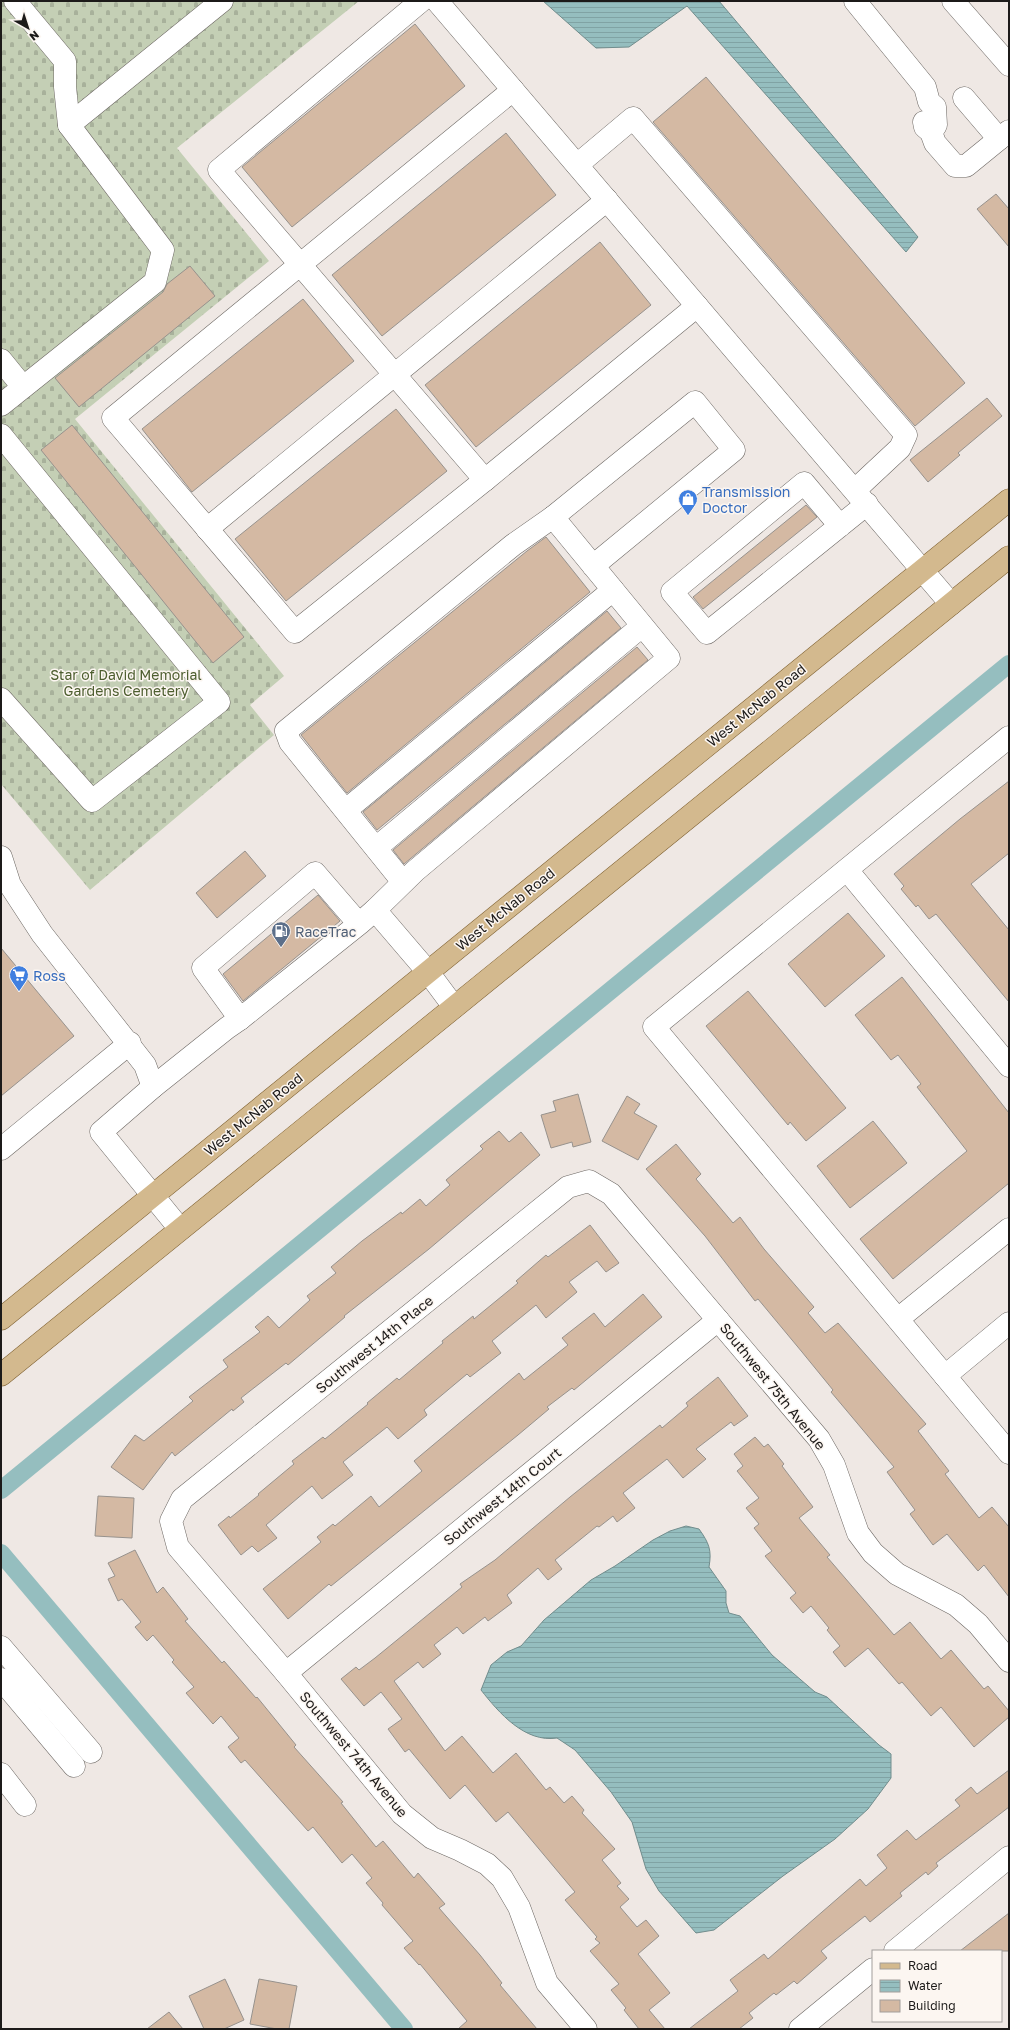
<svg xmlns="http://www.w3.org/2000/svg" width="1010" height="2030" font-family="'Golos Text',sans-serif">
  <defs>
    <pattern id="cemetery-stones" width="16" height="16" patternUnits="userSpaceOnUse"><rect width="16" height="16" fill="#c4cfb5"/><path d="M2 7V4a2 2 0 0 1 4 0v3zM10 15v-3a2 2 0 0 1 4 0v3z" fill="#a8b19b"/></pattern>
    <pattern id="water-rules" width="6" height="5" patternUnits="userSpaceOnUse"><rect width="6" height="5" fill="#95bebf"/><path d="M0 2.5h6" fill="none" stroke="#80a3a4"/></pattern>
  </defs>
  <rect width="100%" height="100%" fill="#efe8e4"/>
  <!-- cemetery -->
  <path fill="url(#cemetery-stones)" d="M1,1H359L177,148L269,261L75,419L284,676L250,705L274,735L90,890L1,784Z"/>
  <!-- water -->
  <g fill="url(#water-rules)" stroke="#718d8d">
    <path d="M543,1H719L918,237L906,252L687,6L629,47L596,48Z"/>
    <path d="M686,1526L699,1529C709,1543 712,1550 709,1567L726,1591V1603L729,1613L740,1616L772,1655L815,1692L827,1697L879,1745L891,1754V1778L868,1809L835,1839L783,1876L714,1930L696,1933L659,1891L646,1869L632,1822L611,1792L575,1750L557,1738C525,1743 499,1713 481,1690L491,1665L507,1652L521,1646L544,1620L591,1580L615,1566L653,1540L670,1531Z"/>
  </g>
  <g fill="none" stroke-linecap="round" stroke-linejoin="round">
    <!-- canal -->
    <g stroke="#95bebf" stroke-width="18">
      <path d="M1,1490L1009,664"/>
      <path d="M1,1553L404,2029"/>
    </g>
  </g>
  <!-- building -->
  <g fill="#d4b9a3" stroke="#97928d">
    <path d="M415,24L465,86L292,227L242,167Z"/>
    <path d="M706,77L965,383L915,426L653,122Z"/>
    <path d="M506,133L556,195L382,336L332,275Z"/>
    <path d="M996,194L1009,209V247L977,209Z"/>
    <path d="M600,242L651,305L476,447L425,385Z"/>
    <path d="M190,266L215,296L79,407L55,378L163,292L167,284Z"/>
    <path d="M303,299L354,361L192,492L142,429Z"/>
    <path d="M987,398L1002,416L958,453L960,455L928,482L910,460Z"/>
    <path d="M396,409L447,471L286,601L235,539Z"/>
    <path d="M72,425L244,637L213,663L41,450Z"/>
    <path d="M806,505L817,517L703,609L693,597Z"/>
    <path d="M546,537L590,592L347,793L301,735L527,551Z"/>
    <path d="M607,611L621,628L377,830L363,812Z"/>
    <path d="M637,647L648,660L404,864L393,850Z"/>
    <path d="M1009,781V853L971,884L1009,930V1002L936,914L929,919L918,905L916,907L901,889L904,886L894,874L960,819Z"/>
    <path d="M245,851L266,876L217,918L196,893Z"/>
    <path d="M318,895L340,921L243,1001L223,974Z"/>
    <path d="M848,913L885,956L825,1007L788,964Z"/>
    <path d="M1,948L74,1036L1,1096Z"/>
    <path d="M902,977L1009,1113V1183L893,1279L860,1239L967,1151L917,1087L921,1084L898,1055L891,1060L855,1015Z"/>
    <path d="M748,991L846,1108L806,1141L790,1122L788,1125L706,1026Z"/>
    <path d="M578,1094L591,1142L573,1147L572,1142L551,1148L541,1115L556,1111L553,1101Z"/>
    <path d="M627,1096L640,1104L634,1113L657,1126L638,1160L602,1141Z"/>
    <path d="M873,1121L907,1163L850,1208L817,1166Z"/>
    <path d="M499,1131L509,1142L521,1132L540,1155L429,1249L344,1316L345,1317L288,1365L286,1363L241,1398L244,1402L233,1411L232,1409L175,1456L172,1452L143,1490L111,1467L135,1435L144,1441L193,1401L189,1397L228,1367L223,1360L260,1332L255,1327L268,1316L279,1328L310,1300L307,1296L336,1273L331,1267L362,1241L401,1212L402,1214L420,1199L426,1206L450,1185L446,1180L483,1149L480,1146Z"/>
    <path d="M676,1144L701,1174L696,1179L733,1223L740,1217L764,1249L814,1307L808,1313L825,1333L838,1323L926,1424L918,1431L949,1471L945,1474L979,1518L992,1507L1009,1527V1597L984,1565L978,1571L947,1534L933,1545L910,1514L915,1510L887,1472L894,1467L831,1392L833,1390L802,1352L758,1299L755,1301L705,1236L646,1169Z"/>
    <path d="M590,1225L619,1263L606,1272L597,1261L569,1282L577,1292L546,1318L536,1305L492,1341L501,1353L470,1377L467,1374L424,1410L427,1415L398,1439L387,1427L343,1462L353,1475L322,1499L312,1486L266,1525L277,1538L258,1552L252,1546L241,1555L218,1525L229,1516L230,1518L259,1495L258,1494L294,1464L292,1461L323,1437L325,1439L368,1404L367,1403L397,1378L399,1380L443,1343L442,1341L473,1316L474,1319L518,1283L516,1281L546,1255L548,1257Z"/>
    <path d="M643,1294L662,1317L574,1390L572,1388L547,1407L549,1409L518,1435L352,1569L331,1586L329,1584L288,1619L263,1589L321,1542L317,1537L333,1524L335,1526L371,1496L379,1507L422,1471L414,1461L519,1373L524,1380L568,1345L562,1338L594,1313L605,1327Z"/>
    <path d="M718,1377L748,1416L734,1426L731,1422L696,1449L706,1459L683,1478L667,1459L623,1493L635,1508L617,1522L613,1516L599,1527L597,1526L555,1560L562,1569L548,1580L538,1568L507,1595L512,1603L488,1621L485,1617L463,1634L457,1627L434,1645L441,1654L423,1668L418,1662L394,1681L445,1751L462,1736L493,1773L516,1753L546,1790L550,1787L564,1803L572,1796L584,1810L582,1813L615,1849L602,1860L621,1883L617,1886L629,1899L620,1907L637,1927L646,1920L659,1936L638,1954L670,1993L649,2010L665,2029H639L624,2010L626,2008L611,1990L619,1984L590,1951L600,1943L595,1939L597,1937L565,1900L575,1892L508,1812L496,1822L465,1785L450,1799L409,1749L405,1752L388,1729L402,1719L381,1692L364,1706L341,1679L356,1667L359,1670L375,1658L462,1587L460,1584L495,1560L570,1497L660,1425L662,1428L688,1406L686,1403Z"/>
    <path d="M755,1437L764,1447L768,1444L784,1464L782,1466L813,1507L799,1518L830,1555L827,1557L894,1635L910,1622L941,1659L951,1650L984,1689L988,1686L1009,1711V1717L974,1747L941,1707L931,1716L902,1682L899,1684L868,1648L845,1667L833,1652L840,1646L827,1630L829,1628L811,1606L803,1613L790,1598L796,1593L765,1556L772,1551L754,1528L759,1524L746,1508L759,1498L737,1471L743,1466L734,1454Z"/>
    <path d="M98,1496L134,1498L132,1538L95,1536Z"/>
    <path d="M135,1550L157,1593L163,1587L188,1619L185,1621L222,1663L224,1661L256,1698L257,1697L296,1745L294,1747L343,1802L341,1803L376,1847L383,1841L414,1878L418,1873L445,1904L439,1908L480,1955L502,1983L500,1985L537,2029H458L467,2021L420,1964L419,1965L404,1948L413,1941L382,1905L383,1903L366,1883L372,1878L352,1854L342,1863L313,1827L308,1831L245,1760L241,1763L228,1747L239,1738L221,1716L213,1724L186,1693L194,1687L172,1662L174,1660L153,1635L147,1641L135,1627L141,1622L122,1599L118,1601L108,1579L115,1576L108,1563Z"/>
    <path d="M1009,1770V1807L936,1863L938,1866L928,1875L926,1872L900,1893L902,1896L870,1922L865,1916L821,1951L827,1958L797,1984L794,1981L776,1995L774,1993L749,2013L753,2018L739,2029H689L738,1991L730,1980L764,1954L768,1959L860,1879L866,1886L887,1868L877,1855L907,1830L916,1840L960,1806L955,1800L971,1787L977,1794Z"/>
    <path d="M1009,1913V1951H960Z"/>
    <path d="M225,1979L244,2020L224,2029H204L189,1996Z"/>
    <path d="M259,1979L297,1986L289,2029H277L250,2024Z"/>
    <path d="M169,2012L183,2029H147Z"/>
  </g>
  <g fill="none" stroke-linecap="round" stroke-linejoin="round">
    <defs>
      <g id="minor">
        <path d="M421,1L219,170L485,480L295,632L113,418L513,90"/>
        <path d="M437,1L951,604"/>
        <path d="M855,1L925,87L929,102L935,107L936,125L931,132"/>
        <path d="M953,1L1009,65"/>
        <path d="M964,98L999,139"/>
        <path d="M924,122L925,127L931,132L935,143L955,166H966L1009,131"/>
        <path d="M69,125L222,1"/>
        <path d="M577,165L633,118L906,435L900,448L855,490"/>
        <path d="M1,360L23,387"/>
        <path d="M1,405L155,282L163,250L69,125L65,87V61L15,1"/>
        <path d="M1,435L219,702L92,801L1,699"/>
        <path d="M485,480L697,306"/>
        <path d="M840,526L804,483L672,592L707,633L867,504"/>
        <path d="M207,529L607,200"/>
        <path d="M346,810L613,590"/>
        <path d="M376,848L642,626"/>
        <path d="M1,857L10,885L42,934L145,1065L153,1087L101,1132L180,1229"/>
        <path d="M847,870L1009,1066"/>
        <path d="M403,882L290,742L286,731L513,545L553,517"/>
        <path d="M375,910L415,871L669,658C630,611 592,564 553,517L695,402L734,450L593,566"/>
        <path d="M359,924L315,873L203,968L240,1019L359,924L375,910L428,972L454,1007"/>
        <path d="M153,1087L227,1028L240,1019"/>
        <path d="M1,1149L130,1043"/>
        <path d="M898,1319L1009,1229"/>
        <path d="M1009,1323L945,1376L1009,1453"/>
        <path d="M945,1376L654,1027L1009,737"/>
        <path d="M1,1647L91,1752"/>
        <path d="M286,1673L718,1320"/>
        <path d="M1,1679L74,1766"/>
        <path d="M1,1774L25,1805"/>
        <path d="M895,1951L1009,1857"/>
        <path d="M586,2029L547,1983L519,1907L502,1878L487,1864L460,1850L432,1838L402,1814L286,1673L178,1547L171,1521L182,1499L568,1187L589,1181L611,1194L819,1439L834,1465L858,1533L873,1553L897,1574L956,1605L978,1624L1009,1661"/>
        <path d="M800,2029L873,1969"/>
      </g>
      <g id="major">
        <path d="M1,1319L1009,500"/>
        <path d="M1,1375L1009,557"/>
      </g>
    </defs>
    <!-- minor casing -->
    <use href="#minor" stroke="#6d6864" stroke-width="23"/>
    <!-- major casing -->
    <use href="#major" stroke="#806334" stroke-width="23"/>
    <!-- minor -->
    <use href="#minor" stroke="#fff" stroke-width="22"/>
    <!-- major -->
    <use href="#major" stroke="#d3b98e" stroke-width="22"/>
  </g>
  <!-- icons -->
  <defs>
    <symbol id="shop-pin" viewBox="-11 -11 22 30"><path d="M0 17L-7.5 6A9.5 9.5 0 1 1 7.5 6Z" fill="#3f7fe0" stroke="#fcf6f1"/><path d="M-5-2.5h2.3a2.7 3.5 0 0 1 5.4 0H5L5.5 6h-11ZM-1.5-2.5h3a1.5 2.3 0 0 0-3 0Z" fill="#fff"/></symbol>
    <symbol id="fuel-pin" viewBox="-11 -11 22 30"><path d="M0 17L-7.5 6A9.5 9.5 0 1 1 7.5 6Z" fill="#5c6f8a" stroke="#fcf6f1"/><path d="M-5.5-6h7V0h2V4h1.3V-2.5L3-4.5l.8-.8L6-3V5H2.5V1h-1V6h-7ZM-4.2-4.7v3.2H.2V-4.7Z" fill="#fff"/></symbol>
    <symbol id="supermarket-pin" viewBox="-11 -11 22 30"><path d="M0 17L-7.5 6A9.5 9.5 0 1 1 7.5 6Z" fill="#3f7fe0" stroke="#fcf6f1"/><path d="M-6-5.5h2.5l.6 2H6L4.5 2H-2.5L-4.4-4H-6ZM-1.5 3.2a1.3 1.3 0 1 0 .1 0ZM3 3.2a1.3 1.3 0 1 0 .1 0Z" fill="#fff"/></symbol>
  </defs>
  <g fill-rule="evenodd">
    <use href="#shop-pin" x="677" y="488" width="22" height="30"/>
    <use href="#fuel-pin" x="270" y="920" width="22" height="30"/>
    <use href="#supermarket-pin" x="8" y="964" width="22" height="30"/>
  </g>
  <g text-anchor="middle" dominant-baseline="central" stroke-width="3" stroke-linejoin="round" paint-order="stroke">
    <!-- shop labels -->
    <g font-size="14" fill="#366cbe" stroke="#fcf6f1" text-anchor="start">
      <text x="702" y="491">Transmission<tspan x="702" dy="16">Doctor</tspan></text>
      <text x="33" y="975">Ross</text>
    </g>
    <!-- park labels -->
    <g font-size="14" fill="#4d5e2f" stroke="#fcf6f1">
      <text x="126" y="674">Star of David Memorial<tspan x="126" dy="16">Gardens Cemetery</tspan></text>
    </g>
    <!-- street labels -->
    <g font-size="14" fill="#1c1a19" stroke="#fcf6f1">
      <text transform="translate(756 705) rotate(-39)">West McNab Road</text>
      <text transform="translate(505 909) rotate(-39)">West McNab Road</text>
      <text transform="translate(253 1114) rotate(-39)">West McNab Road</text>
      <text transform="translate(374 1344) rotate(-39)">Southwest 14th Place</text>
      <text transform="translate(773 1386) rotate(51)">Southwest 75th Avenue</text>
      <text transform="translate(502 1496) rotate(-39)">Southwest 14th Court</text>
      <text transform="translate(354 1754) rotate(50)">Southwest 74th Avenue</text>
    </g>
    <!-- service labels -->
    <g font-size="14" fill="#4e5e75" stroke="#fcf6f1" text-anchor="start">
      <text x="295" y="931">RaceTrac</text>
    </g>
  </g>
  <!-- border -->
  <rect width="1010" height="2030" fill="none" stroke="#1c1a19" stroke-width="4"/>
  <!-- legend -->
  <rect x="872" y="1950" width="130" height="72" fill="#fcf6f1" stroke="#a29e9b"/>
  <rect x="880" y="1963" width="20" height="6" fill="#d3b98e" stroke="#a29e9b"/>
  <text x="908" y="1970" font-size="12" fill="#1c1a19">Road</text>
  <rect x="880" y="1980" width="20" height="12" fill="url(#water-rules)" stroke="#a29e9b"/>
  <text x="908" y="1990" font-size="12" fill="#1c1a19">Water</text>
  <rect x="880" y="2000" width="20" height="12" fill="#d4b9a3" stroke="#a29e9b"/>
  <text x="908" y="2010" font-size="12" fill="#1c1a19">Building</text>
  <!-- north arrow -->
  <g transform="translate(28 28) rotate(141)" stroke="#fcf6f1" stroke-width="3" paint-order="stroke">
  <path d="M0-3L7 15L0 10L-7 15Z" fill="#1c1a19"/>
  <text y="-6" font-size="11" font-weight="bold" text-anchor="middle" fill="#1c1a19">N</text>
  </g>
</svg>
